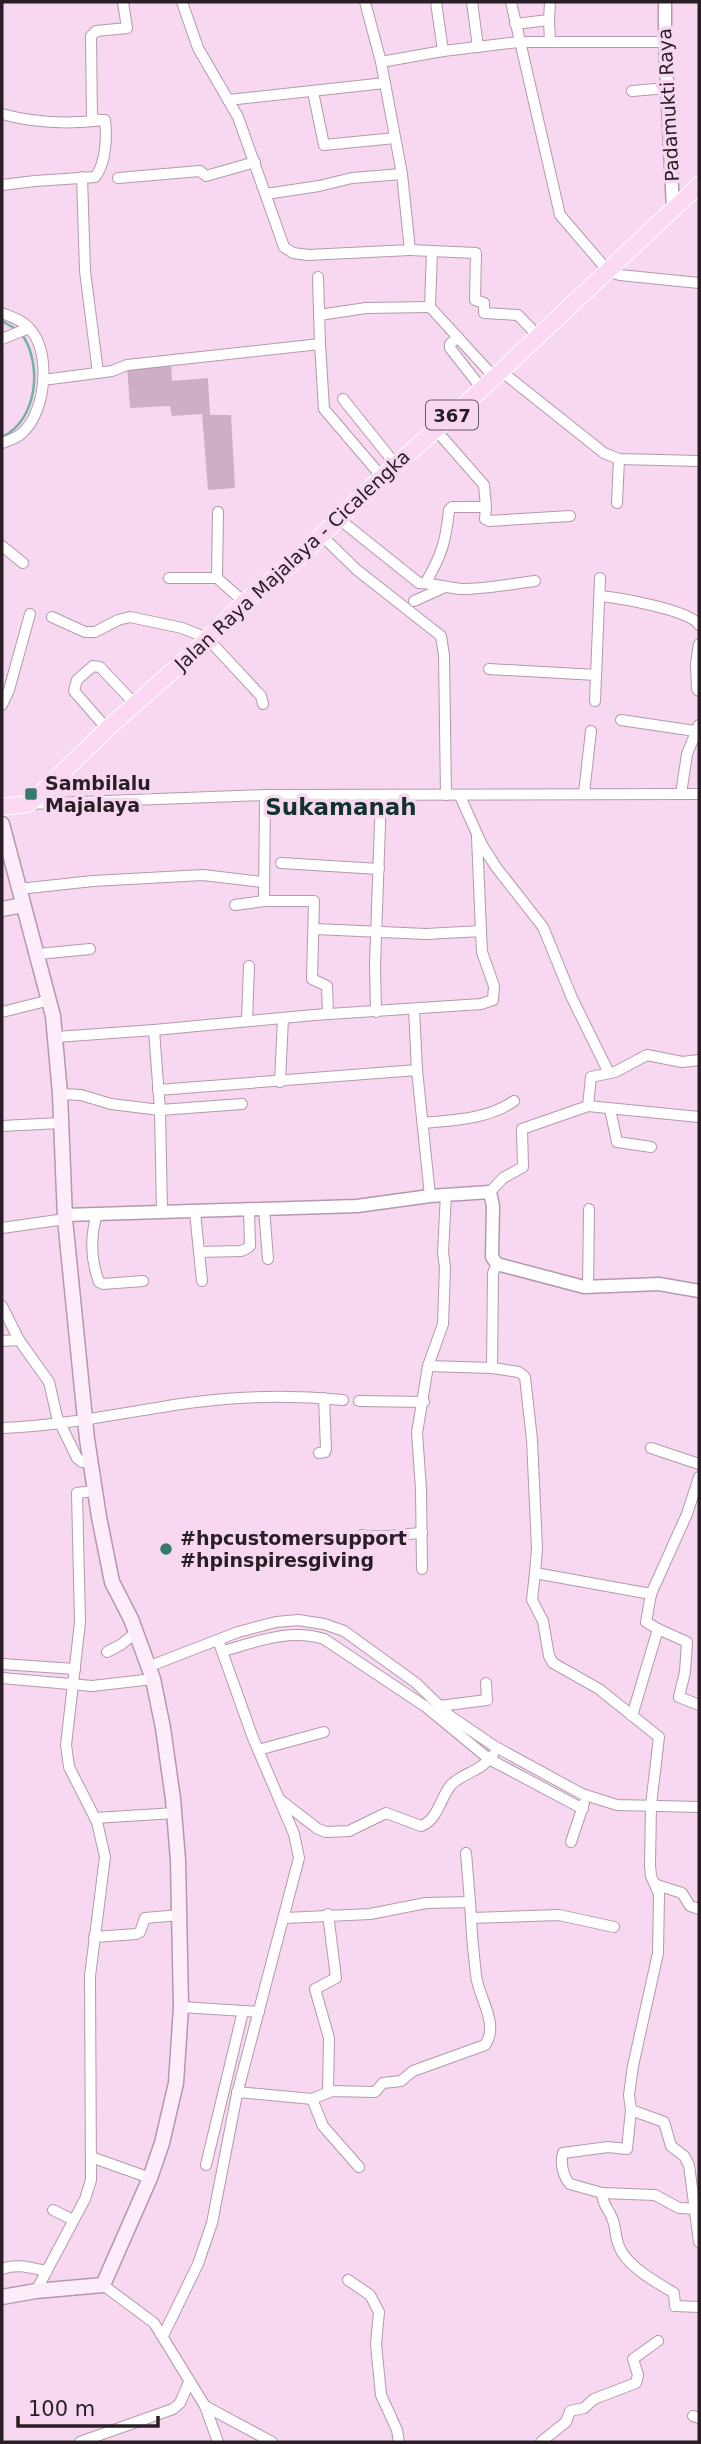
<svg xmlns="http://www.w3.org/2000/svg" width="701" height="2444" font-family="'DejaVu Sans',sans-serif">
  <rect width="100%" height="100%" fill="#f7d8f0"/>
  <!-- green -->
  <path fill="#ccaec5" d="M171,362L172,381L208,378L210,415H231L235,488L208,490L202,414L172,416L170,406L130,408L127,365Z"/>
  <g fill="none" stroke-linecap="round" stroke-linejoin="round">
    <!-- stream -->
    <g stroke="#73b1a5" stroke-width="2.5">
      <path d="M2,321L16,329"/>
      <path d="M2,437C38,420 43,363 21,333"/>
    </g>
    <defs>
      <g id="minor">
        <path d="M182,2L198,48L238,117L284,247L293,253L308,255L410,250L402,174L381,62L443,51"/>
        <path d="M365,2L381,62"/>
        <path d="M436,2L443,51L519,42H665"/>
        <path d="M472,2L478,47"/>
        <path d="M511,2L560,215L608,271L620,275L699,283"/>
        <path d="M549,20L550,42"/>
        <path d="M515,24L549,20L550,2"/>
        <path d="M632,91L667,88"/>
        <path d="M313,92L324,145L395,138"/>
        <path d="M228,100L385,83"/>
        <path d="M2,114C34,123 72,124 105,120C107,137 106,164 95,177L35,181L2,185"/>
        <path d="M101,120L92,119L91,36L96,31L127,28L123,2"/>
        <path d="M82,177L85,271L98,373"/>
        <path d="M118,178L200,171L206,176L255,162"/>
        <path d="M266,194L319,186L352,178L402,174"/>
        <path d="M410,250L476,253L475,300L484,303V313L518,315L538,336"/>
        <path d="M432,251L430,307L494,377"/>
        <path d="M318,277L320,344"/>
        <path d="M2,313C14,318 25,321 33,333C51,357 45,415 21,434C16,438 8,441 2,443"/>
        <path d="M319,315L366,308L430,307"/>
        <path d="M458,337L450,344V348L482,389"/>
        <path d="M2,339L29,328"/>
        <path d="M501,371L604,453L619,459L699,461"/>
        <path d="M43,380L112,371L127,365L320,344L324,409L382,477"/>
        <path d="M343,399L396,465"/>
        <path d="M435,429L484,485L486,507"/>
        <path d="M617,503L619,459"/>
        <path d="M218,512L217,578L244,602"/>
        <path d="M339,519L419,583C433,583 447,588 462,589C486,589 511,584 535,581"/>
        <path d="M322,536L357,570L441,636L444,655L446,795"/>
        <path d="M2,546L23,563"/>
        <path d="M169,578H217"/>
        <path d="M426,582C442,555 446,540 449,510L452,507H486L485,519L489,521L570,516"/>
        <path d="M600,596C620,598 690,610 699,625"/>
        <path d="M414,601L443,588"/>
        <path d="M52,617L85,632H95L118,620L130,617L182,628L207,638L261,696L263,704"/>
        <path d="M699,644L696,664L697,689L699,691"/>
        <path d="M489,669L596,675"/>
        <path d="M595,701L600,578"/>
        <path d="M2,705L9,690L30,614"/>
        <path d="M621,720L695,731"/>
        <path d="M107,729L74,691L77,680L93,666L100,667L135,704"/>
        <path d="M584,793L591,731"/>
        <path d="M681,794L687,754L699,725"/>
        <path d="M460,796L482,845L496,867L543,927L572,998L609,1073"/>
        <path d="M28,804L265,795L699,794"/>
        <path d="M477,837L481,931"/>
        <path d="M281,863L379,869"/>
        <path d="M19,889L93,881L203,875L262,882"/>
        <path d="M264,901L265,795"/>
        <path d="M235,905L264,901H314L312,979L327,986L328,1014"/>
        <path d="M38,954L90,949"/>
        <path d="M414,1009L417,1070"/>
        <path d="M2,1012L50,1000"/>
        <path d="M376,1012L375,965L381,796"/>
        <path d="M247,1021L249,966"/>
        <path d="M154,1030L314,1015L481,1004L493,1000L494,986L482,952L481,931L426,934L315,929"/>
        <path d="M56,1037L154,1030L160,1110L111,1104L81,1095L60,1094"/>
        <path d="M280,1082L283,1018"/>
        <path d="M158,1090L417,1070L430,1196"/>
        <path d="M588,1106L699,1117"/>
        <path d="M610,1109L617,1142L651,1147"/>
        <path d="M424,1123C455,1120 488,1119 514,1101"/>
        <path d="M2,1126L60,1123"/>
        <path d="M490,1192L503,1178L523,1167L522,1129L588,1106L591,1077L615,1072L647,1055L682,1062L699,1060"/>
        <path d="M264,1209L268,1259"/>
        <path d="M162,1212L160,1110L242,1104"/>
        <path d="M195,1212L199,1252L241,1251L246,1249L250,1246L249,1210"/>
        <path d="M97,1214C90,1237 90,1258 99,1282L103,1284L143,1281"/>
        <path d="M2,1228L65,1219"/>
        <path d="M199,1252L202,1281"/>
        <path d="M497,1264L493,1273L492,1368L519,1372L525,1377L532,1440L537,1548L535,1573"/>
        <path d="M588,1287L589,1209"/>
        <path d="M2,1306L19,1340L49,1382L57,1417L77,1458L82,1462H90"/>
        <path d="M2,1341L19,1340"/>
        <path d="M428,1366L492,1368"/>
        <path d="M359,1401L424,1402"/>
        <path d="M2,1428C65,1426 125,1412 188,1403C238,1396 292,1395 343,1400"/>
        <path d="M651,1448L699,1464"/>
        <path d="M319,1453L325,1452L326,1449L324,1398"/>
        <path d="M699,1477L687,1514L651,1594L535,1573L532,1600L543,1621L549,1656L553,1663L599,1689L659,1737L651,1805L650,1865L651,1876L659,1894L658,1953L633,2066L629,2095L631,2110L664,2122L671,2146L684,2156L689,2165L699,2242"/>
        <path d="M362,1535C381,1539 402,1534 422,1533"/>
        <path d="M422,1569L421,1489L417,1433L428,1366L443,1324L445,1267L443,1253L446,1194"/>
        <path d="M658,1629L687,1642L685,1672L679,1697L699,1705"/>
        <path d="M223,1651C256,1642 290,1628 324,1639L426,1707L489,1759L583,1809"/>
        <path d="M107,1652L122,1644L136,1632"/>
        <path d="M2,1664L75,1669"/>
        <path d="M150,1666L238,1632L276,1622L298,1620L324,1624L344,1631L416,1683L450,1716L494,1746L582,1794L617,1805L699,1807"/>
        <path d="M2,1678L92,1686L153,1679"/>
        <path d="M439,1706L487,1700L486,1683"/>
        <path d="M632,1716L658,1629L646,1622L651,1594"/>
        <path d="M258,1750L324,1732"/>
        <path d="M279,1799L318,1829L326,1832L349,1831L386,1813L421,1826C438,1820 440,1798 451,1785C462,1773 479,1773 493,1755"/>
        <path d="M95,1818L175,1813"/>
        <path d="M571,1842L584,1803"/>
        <path d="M466,1853L470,1902"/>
        <path d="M657,1885L682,1893L690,1906L699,1909"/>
        <path d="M471,1918L559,1915L614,1927"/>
        <path d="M94,1937L136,1934L140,1932L145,1918L180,1915"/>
        <path d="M181,2007L259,2012"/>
        <path d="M237,2092L312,2099L332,2091L375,2092L383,2083L401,2081L413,2071L485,2045C500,2024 478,1997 476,1975C473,1951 471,1927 470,1902L426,1903L370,1914L285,1918"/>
        <path d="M328,2092L329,2038L315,1989L336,1978L328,1914"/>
        <path d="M312,2099L323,2126L359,2167"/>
        <path d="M631,2110L627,2149L608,2147L563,2153C560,2162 563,2177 570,2184L602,2193L655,2195L679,2208L699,2209"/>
        <path d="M91,2157L150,2178"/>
        <path d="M206,2165L243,2011"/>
        <path d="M602,2193C603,2207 608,2207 612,2218C616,2227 615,2237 619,2246C626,2266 656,2282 674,2293L675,2306L699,2307"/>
        <path d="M53,2210L73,2220"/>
        <path d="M2,2269C17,2263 31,2268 47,2271"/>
        <path d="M348,2280L370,2295L379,2312L376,2344L381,2395L397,2430L399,2442"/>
        <path d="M103,2285L154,2323L205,2406L218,2442"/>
        <path d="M36,2291L85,2199L91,2180L90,1976L105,1857L97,1822L69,1767L66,1745L80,1622L77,1493L94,1491"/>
        <path d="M163,2336L198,2264L212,2223L237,2094L299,1858L294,1834L253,1738L218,1640"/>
        <path d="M205,2406L272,2442"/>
        <path d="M693,2416L699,2418"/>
        <path d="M80,2442L173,2409L180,2403L189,2382"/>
        <path d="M541,2442L566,2422L570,2411L584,2408L594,2399L636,2383L638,2375L633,2359L658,2341"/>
      </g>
      <g id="tertiary">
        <path d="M665,2V42L673,209"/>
        <path d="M65,1215L357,1206L430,1196L490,1192L493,1206L492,1257L497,1264L584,1287L659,1284L699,1291"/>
      </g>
      <g id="secondary">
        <path d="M2,824L53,1016L60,1094L65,1219L87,1439L99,1517L112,1582L131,1619L153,1679L163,1728L173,1799L178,1860L181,2007L176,2083L162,2143L150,2178L103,2285L36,2291L2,2297"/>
        <path d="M2,909L23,905"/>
      </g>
      <path id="primary" d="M2,807L28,804L37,797L107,729L193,653L244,602L295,561L382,477L482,389L699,185"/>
    </defs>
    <!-- minor casing -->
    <use href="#minor" stroke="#b598ae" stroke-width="12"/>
    <!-- tertiary casing -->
    <use href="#tertiary" stroke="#b598ae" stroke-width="15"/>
    <!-- secondary casing -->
    <use href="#secondary" stroke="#b598ae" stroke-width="17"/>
    <!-- primary casing -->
    <use href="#primary" stroke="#fff" stroke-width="18"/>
    <!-- minor -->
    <use href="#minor" stroke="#fff" stroke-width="10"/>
    <!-- tertiary -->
    <use href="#tertiary" stroke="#fff" stroke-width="12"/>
    <!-- secondary -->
    <use href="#secondary" stroke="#fdecf9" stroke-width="14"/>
    <!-- primary -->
    <use href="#primary" stroke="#fbd9f3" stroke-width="16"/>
  </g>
  <!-- markers -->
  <g fill="#35796d" stroke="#f7d8f0" stroke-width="2.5">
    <rect x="24" y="787" width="14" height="14" rx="3.5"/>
    <circle cx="166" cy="1549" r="7"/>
  </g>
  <g text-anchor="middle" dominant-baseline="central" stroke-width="7" stroke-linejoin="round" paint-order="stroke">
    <!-- shield labels -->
    <rect fill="#f7d8f0" stroke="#675663" stroke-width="2" x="426" y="400.5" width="52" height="29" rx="5"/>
    <g font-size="18" font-weight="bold" fill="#291e26">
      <text x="452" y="415">367</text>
    </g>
    <!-- street labels -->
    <g font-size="19" fill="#291e26" stroke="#f7d8f0">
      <text transform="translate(668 105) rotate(-93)">Padamukti Raya</text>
      <text transform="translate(292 560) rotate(-43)">Jalan Raya Majalaya - Cicalengka</text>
    </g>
    <!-- poi labels -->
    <g font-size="19" font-weight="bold" fill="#291e26" stroke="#f7d8f0" text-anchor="start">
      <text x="45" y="783">Sambilalu<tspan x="45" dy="22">Majalaya</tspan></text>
      <text x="180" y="1538">#hpcustomersupport<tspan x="180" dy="22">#hpinspiresgiving</tspan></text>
    </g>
    <!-- quarter labels -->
    <g font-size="23" font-weight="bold" fill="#12332d" stroke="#f7d8f0">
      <text x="341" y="807">Sukamanah</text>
    </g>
  </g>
  <!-- border -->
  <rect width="701" height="2444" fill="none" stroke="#291e26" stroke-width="7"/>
  <!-- scale -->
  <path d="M18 2416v10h140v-10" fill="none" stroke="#291e26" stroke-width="3.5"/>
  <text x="28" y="2416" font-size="21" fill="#291e26" stroke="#f7d8f0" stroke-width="5" paint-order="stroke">100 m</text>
</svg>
